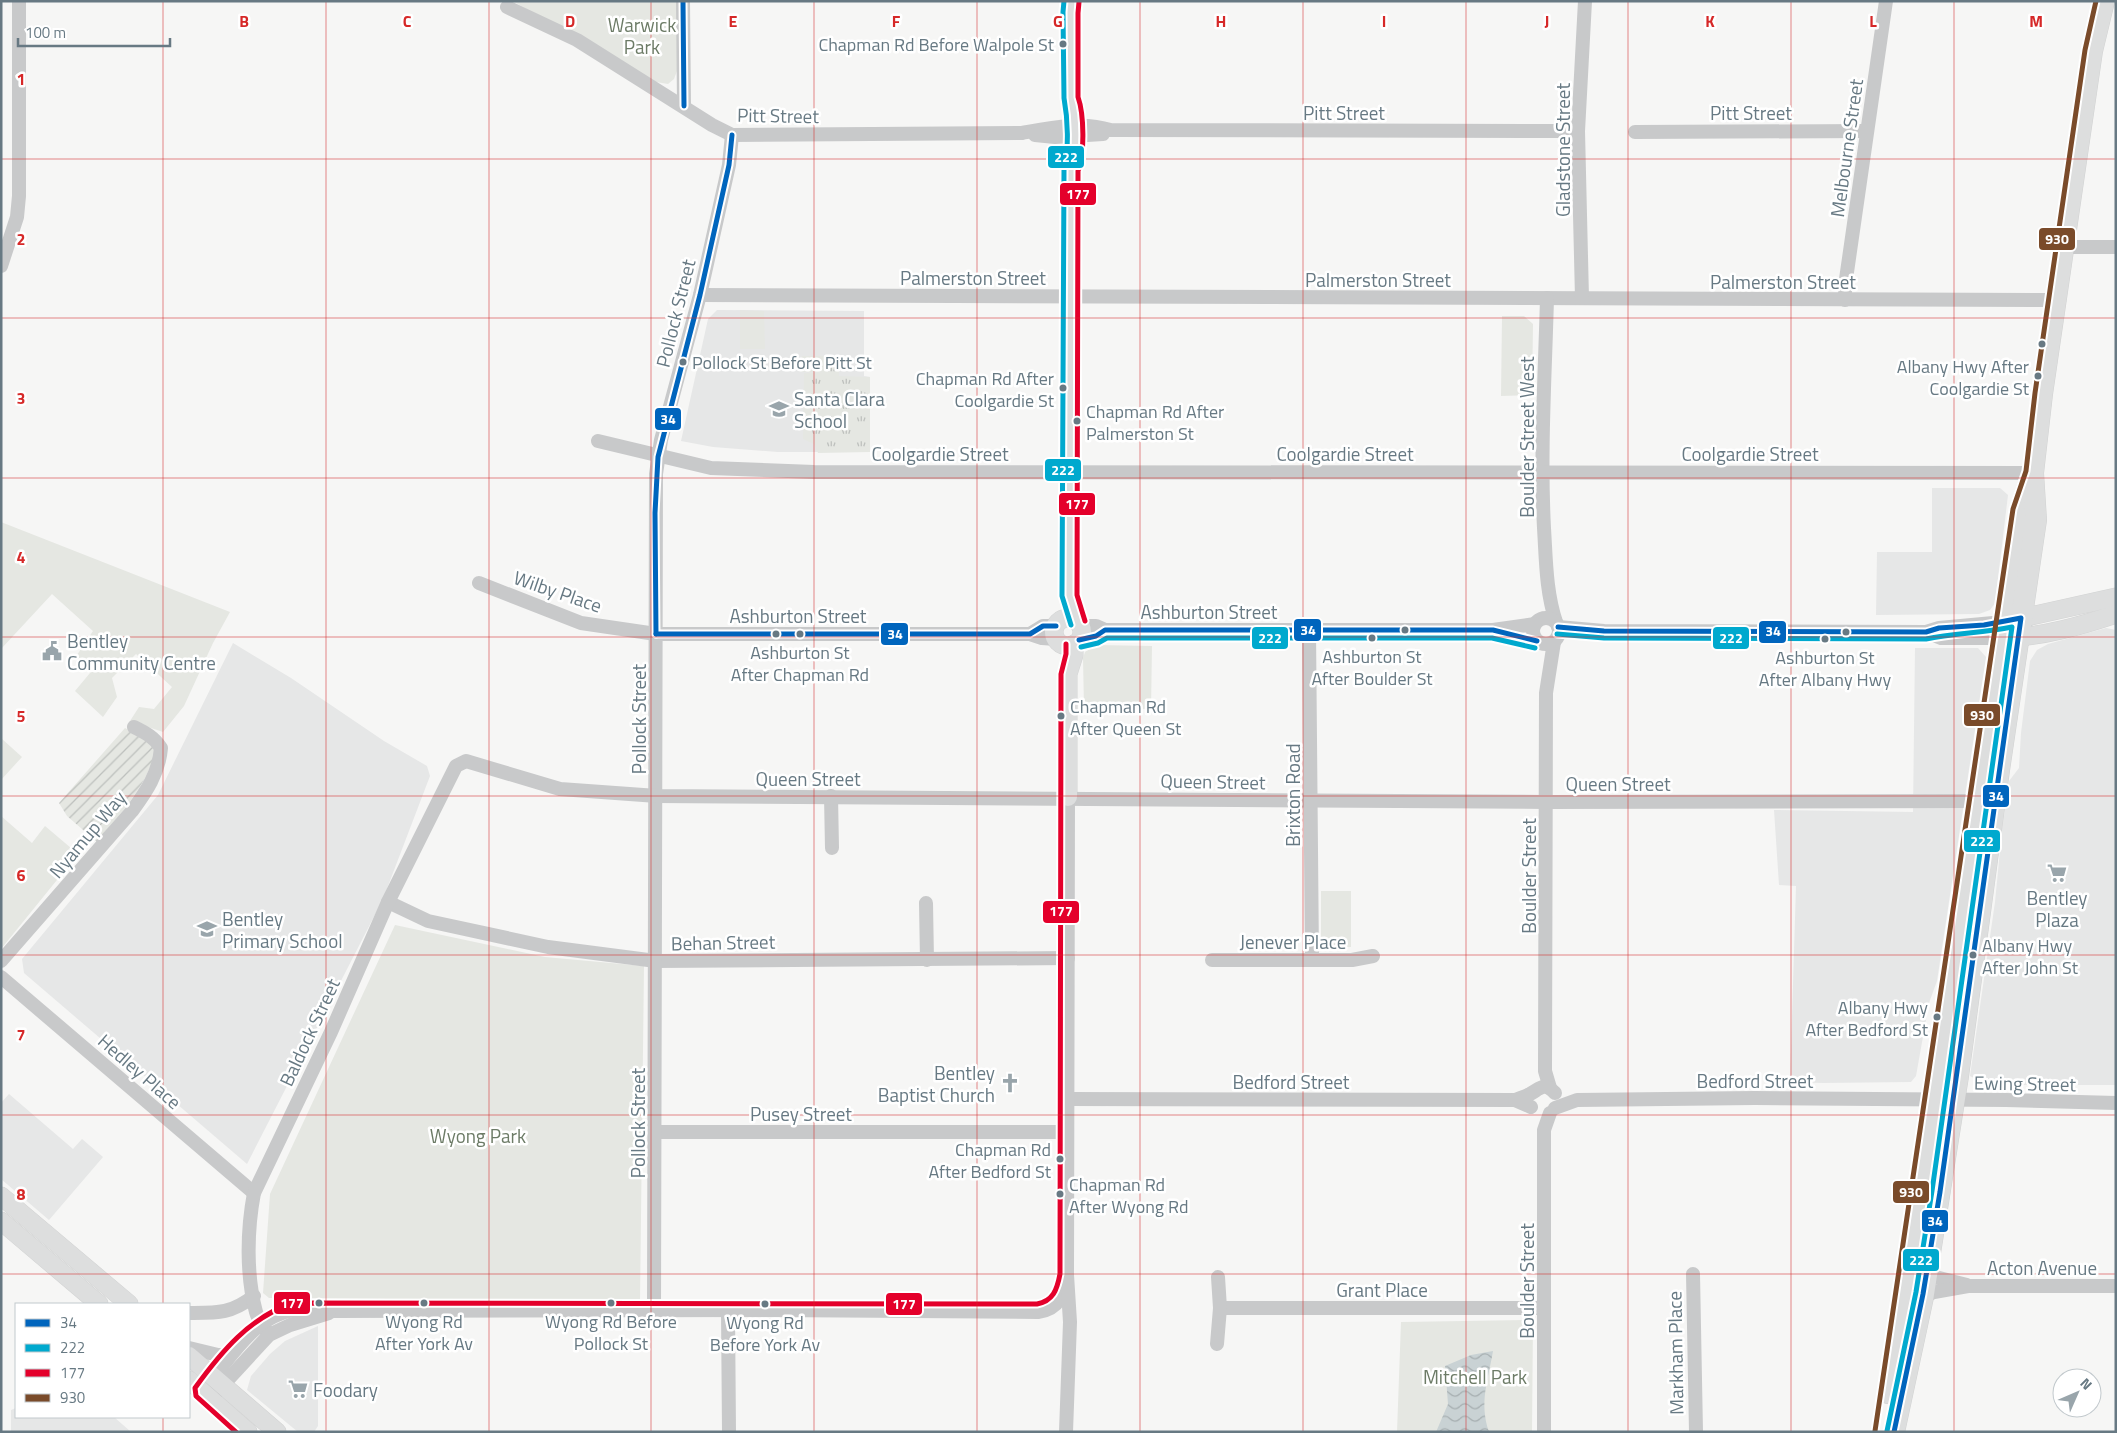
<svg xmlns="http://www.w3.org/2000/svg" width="2117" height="1433" font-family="'Titillium Web',sans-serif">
  <defs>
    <pattern id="grass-tufts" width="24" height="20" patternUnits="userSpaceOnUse" patternTransform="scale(1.25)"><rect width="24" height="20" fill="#e5e7e2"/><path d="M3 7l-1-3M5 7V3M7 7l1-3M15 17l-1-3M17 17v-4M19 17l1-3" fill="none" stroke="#bdc0bd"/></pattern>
    <pattern id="garden-furrows" width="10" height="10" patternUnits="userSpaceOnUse" patternTransform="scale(1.25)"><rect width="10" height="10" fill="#e5e7e2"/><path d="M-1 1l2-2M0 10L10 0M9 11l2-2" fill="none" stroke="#bdc0bd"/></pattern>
    <pattern id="water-waves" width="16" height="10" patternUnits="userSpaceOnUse" patternTransform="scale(1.25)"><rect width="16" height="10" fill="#c9d2d4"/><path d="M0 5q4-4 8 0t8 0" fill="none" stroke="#a7afb1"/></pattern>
  </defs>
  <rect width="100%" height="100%" fill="#f6f6f5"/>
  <!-- built -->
  <g fill="#e6e7e7">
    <path d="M717,310L864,311V376L870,377V452H778L713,447L681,441L708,319Z"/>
    <path d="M1932,488H2000L2008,495L1995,603L1990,610L1979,614L1876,615L1877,552H1932Z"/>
    <path d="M2106,628L2116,630V1085H1988L1970,1076L1995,902L2002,830L2009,781L2019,768L2021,733L2030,661L2037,650L2048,644Z"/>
    <path d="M233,643L291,678L384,741L427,766L430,776L383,899L247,1164L24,973L22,959L158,795Z"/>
    <path d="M1915,648H1978L1986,657L1937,981L1929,1003L1916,1076L1911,1082L1823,1083L1790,1082L1796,886L1779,885L1774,810L1913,812Z"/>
    <path d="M9,1094L73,1149L82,1139L103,1157L49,1220L1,1179V1103Z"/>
    <path d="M318,1326V1426L314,1432H298L247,1390L251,1376L270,1354L285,1341Z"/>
    <path d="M16,1408V1417H114L131,1432H11V1410Z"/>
  </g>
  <!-- grass -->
  <path fill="url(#grass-tufts)" d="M828,356H839V376L870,377V452L818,453L814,444L803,439L804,373H827Z"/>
  <!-- park -->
  <g fill="#e5e7e2">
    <path d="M506,1H678L677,71L674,79L668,84L656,82L516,3Z"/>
    <path d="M740,310L764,311L765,349H740Z"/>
    <path d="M1502,316H1524L1533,324L1532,395L1501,396Z"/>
    <path d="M802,356H828V373L801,372Z"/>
    <path d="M1,522L230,612L213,643L184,706L163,732L130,721L139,707L154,709L172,687L136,654L112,678L117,697L103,717L75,691L90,673L75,658L93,631L52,594L1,649Z"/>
    <path d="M1096,645L1152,646L1151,709L1084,708L1083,658L1085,652Z"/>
    <path d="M1,738L22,757L1,780Z"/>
    <path d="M1,816L32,843L45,826L78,854L1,949Z"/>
    <path d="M1321,891H1351V947L1328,948L1321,942Z"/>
    <path d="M395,925L545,957L644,966L640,1301L269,1298L263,1293L270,1194Z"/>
    <path d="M1533,1320L1532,1432H1397L1401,1322Z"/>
  </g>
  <!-- garden -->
  <path fill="url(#garden-furrows)" d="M125,728L150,742L156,750C146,787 121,813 97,842L67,816L59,803Z"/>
  <!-- water -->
  <path fill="url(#water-waves)" d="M1493,1351C1488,1381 1479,1402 1489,1432H1436L1448,1404L1445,1366L1471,1355Z"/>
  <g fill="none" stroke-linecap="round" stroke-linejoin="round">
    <defs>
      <g id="major">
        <path d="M1072,1L1070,12L1071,98L1074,108V162L1071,170L1069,596L1078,623"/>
        <circle cx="1068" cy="632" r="14"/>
        <path d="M2009,621L2116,597"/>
        <path d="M2007,638C2045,636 2080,626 2116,614"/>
        <path d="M1068,797V674L1074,655V644"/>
        <path d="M1,1196L129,1304"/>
        <path d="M1,1221L99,1304"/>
        <path d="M189,1356L277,1432"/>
        <path d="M189,1380L248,1432"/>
      </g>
      <g id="highway">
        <path d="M1888,1393C1934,1099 1975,805 2020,510L2029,483"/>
        <path d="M1894,1432L1923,1297L1958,1076L1999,770L2036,520L2033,473L2042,394L2092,51L2104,1"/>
      </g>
    </defs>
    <!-- major casing -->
    <use href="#major" stroke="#d2d3d3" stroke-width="19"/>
    <!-- highway casing -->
    <use href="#highway" stroke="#d1d2d2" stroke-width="22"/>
    <!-- minor -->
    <g stroke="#c8c9ca" stroke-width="14">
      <path d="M683,1L684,106"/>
      <path d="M507,7L577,40L712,125L732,135L1022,133C1050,128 1083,121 1110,130L1578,131"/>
      <path d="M1635,132L1866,131"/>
      <path d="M1035,135L1055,137L1103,134"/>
      <path d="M2063,247H2116"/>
      <path d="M1,266L17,217L19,196V1"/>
      <path d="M700,295L2056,300"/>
      <path d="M1547,298C1545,375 1540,451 1544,528C1546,560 1546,592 1556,622"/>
      <path d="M1582,298L1578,131L1585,1"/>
      <path d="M1845,300V286L1886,1"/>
      <path d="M598,441L711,468L814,472L2033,473"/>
      <path d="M479,583L581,623L656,634H1030L1042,638L1056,639"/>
      <circle cx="1546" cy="631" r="13"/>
      <path d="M1080,626H1096L1105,630H1493L1535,624"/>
      <path d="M1558,627L1604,631L1926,632L1939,628L2004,622"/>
      <path d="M1309,630L1312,960"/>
      <path d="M1926,632L1941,638H2001"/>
      <path d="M1030,634L1043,626H1056"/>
      <path d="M1079,640L1096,636L1105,630"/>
      <path d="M831,796L832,848"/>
      <path d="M388,902L428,921L548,947L656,961L1068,958"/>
      <path d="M926,903L927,960"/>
      <path d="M1212,960H1352L1373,956"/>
      <path d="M1,961L132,811C146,792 159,773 161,748C154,737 146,733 134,727"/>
      <path d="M1,977L254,1193"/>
      <path d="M1550,1088L1545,1071L1546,693L1554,642"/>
      <path d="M1067,1099L1515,1100L1531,1107"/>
      <path d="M1515,1100C1520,1098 1526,1096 1530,1094C1541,1088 1544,1082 1555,1093"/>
      <path d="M1555,1108L1577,1100L1755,1098L2006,1100L2116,1103"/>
      <path d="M655,1132H1067"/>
      <path d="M1693,1274L1696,1432"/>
      <path d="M1927,1275L1967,1285"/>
      <path d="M1923,1297L1934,1292L1968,1286H2116"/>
      <path d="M1220,1308H1544"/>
      <path d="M654,1311L656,474L661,440L700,295L729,165L732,135"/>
      <path d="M728,1311L729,1432"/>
      <path d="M189,1313C217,1313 231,1314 254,1296"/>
      <path d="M269,1335C265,1328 258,1320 256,1312C246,1275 247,1230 254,1193L331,1032L388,902L456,766L466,761L560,789L657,796L1547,802L1975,801"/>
      <path d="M1217,1344L1220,1308L1218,1277"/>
      <path d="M189,1348L218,1355H229"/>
      <path d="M207,1385C234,1354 257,1310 304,1309C314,1308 325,1310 335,1311L771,1310L1038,1312C1059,1309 1065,1294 1067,1275"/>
      <path d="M210,1399L269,1335L290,1325L329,1313"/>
      <path d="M1066,1432L1070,1322L1067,1275L1068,797"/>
      <path d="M1544,1432V1130L1550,1113"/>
    </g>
    <!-- major -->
    <use href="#major" stroke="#dddede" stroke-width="18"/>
    <!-- highway -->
    <use href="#highway" stroke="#dddede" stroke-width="21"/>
    <defs>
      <g id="bus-1">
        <path d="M683,1L684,106"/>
        <path d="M1558,627L1604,631L1926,632L1939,628L1984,625L2021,618L1940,1192L1923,1294L1894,1432"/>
        <path d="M656,634L655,513L658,457L700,295L729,165L732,135"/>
        <path d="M656,634H1030L1043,626H1056"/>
        <path d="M1079,640L1096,636L1105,630H1493L1537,641"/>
      </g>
      <g id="bus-2">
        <path d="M1064,1L1063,12L1064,98C1068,120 1069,148 1064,170L1062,596L1071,625"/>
        <path d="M1557,634L1604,638L1926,639C1954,633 1983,633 2012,627L1932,1191L1916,1292L1887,1431"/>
        <path d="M1081,647L1098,643L1107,638H1492L1535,648"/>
      </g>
      <g id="bus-3">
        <path d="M1079,2L1078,13V97C1084,114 1085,154 1078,171L1077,595L1085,621"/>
        <path d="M236,1432L196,1396L195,1388C221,1352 250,1317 293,1303L1037,1304C1053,1301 1057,1290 1060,1274L1061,674L1066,654V644"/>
      </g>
      <path id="bus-4" d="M1875,1431C1923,1124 1965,816 2013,509L2026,471L2035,393L2085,50L2096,1"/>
    </defs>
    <!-- bus-1 casing -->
    <use href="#bus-1" stroke="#fff" stroke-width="9"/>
    <!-- bus-2 casing -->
    <use href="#bus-2" stroke="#fff" stroke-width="9"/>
    <!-- bus-3 casing -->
    <use href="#bus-3" stroke="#fff" stroke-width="9"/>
    <!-- bus-4 casing -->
    <use href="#bus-4" stroke="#fff" stroke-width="9"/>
    <!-- bus-1 -->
    <use href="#bus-1" stroke="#0065bd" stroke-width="5"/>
    <!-- bus-2 -->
    <use href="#bus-2" stroke="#00a9ce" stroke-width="5"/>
    <!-- bus-3 -->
    <use href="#bus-3" stroke="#e4002b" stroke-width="5"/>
    <!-- bus-4 -->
    <use href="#bus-4" stroke="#7a4b2a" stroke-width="5"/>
  </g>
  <!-- grid -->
  <path fill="none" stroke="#d62828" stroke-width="1" stroke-opacity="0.55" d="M163,1V1304M326,1V1432M489,1V1432M651,1V1432M814,1V1432M977,1V1432M1140,1V1432M1303,1V1432M1466,1V1432M1628,1V1432M1791,1V1432M1954,1V1432M1,159H2116M1,318H2116M1,478H2116M1,637H2116M1,796H2116M1,955H2116M1,1115H2116M1,1274H2116M163,1417V1432"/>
  <!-- icons -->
  <defs>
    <symbol id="school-bare" viewBox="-9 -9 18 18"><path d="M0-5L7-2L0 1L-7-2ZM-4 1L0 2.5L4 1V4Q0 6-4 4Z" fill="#99a5ab" stroke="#fff" stroke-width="2.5" paint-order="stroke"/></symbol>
    <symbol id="civic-bare" viewBox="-9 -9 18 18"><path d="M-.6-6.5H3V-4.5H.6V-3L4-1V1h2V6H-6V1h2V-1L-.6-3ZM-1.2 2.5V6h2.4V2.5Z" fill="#99a5ab" stroke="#fff" stroke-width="2.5" paint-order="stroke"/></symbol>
    <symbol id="supermarket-bare" viewBox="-9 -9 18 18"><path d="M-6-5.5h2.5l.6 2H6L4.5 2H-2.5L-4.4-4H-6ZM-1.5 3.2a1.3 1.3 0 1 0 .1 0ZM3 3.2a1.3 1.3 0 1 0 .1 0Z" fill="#99a5ab" stroke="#fff" stroke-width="2.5" paint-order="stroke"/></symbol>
    <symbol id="church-bare" viewBox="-9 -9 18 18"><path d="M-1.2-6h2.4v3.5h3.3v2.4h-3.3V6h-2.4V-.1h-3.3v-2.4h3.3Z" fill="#99a5ab" stroke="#fff" stroke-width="2.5" paint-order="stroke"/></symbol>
  </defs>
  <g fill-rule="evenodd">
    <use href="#school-bare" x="765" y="395" width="28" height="28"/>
    <use href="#civic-bare" x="38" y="637" width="28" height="28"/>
    <use href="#supermarket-bare" x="2043" y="859" width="28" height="28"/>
    <use href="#school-bare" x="193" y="915" width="28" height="28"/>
    <use href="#church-bare" x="996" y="1069" width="28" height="28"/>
    <use href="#supermarket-bare" x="284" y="1375" width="28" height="28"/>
  </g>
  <!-- markers -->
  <g fill="#677983" stroke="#fff" stroke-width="2">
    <circle cx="1063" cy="44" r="4.5"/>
    <circle cx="2042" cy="344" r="4.5"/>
    <circle cx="683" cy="362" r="4.5"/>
    <circle cx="2038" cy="376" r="4.5"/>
    <circle cx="1063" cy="388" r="4.5"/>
    <circle cx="1077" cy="421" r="4.5"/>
    <circle cx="1405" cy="630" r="4.5"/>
    <circle cx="1846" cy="632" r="4.5"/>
    <circle cx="776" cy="634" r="4.5"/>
    <circle cx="800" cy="634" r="4.5"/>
    <circle cx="1372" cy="638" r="4.5"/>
    <circle cx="1825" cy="639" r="4.5"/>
    <circle cx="1061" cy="716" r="4.5"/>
    <circle cx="1973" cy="955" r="4.5"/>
    <circle cx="1937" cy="1017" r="4.5"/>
    <circle cx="1060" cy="1159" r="4.5"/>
    <circle cx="1060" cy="1194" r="4.5"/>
    <circle cx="319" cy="1303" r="4.5"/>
    <circle cx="424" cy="1303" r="4.5"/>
    <circle cx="611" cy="1303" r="4.5"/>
    <circle cx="765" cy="1304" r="4.5"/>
  </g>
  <g text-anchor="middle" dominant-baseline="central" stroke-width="5" stroke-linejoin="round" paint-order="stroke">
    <!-- bus labels -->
    <g font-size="18" fill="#677983" stroke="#fff">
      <text x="1054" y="44" text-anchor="end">Chapman Rd Before Walpole St</text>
      <text x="692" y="362" text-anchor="start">Pollock St Before Pitt St</text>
      <text x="2029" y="366" text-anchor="end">Albany Hwy After<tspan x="2029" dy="22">Coolgardie St</tspan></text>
      <text x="1054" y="378" text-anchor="end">Chapman Rd After<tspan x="1054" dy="22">Coolgardie St</tspan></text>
      <text x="1086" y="411" text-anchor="start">Chapman Rd After<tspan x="1086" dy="22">Palmerston St</tspan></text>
      <text x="800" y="652">Ashburton St<tspan x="800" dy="22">After Chapman Rd</tspan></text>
      <text x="1372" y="656">Ashburton St<tspan x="1372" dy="22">After Boulder St</tspan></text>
      <text x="1825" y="657">Ashburton St<tspan x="1825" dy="22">After Albany Hwy</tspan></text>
      <text x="1070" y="706" text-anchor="start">Chapman Rd<tspan x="1070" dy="22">After Queen St</tspan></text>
      <text x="1982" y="945" text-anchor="start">Albany Hwy<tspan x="1982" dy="22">After John St</tspan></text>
      <text x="1928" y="1007" text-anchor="end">Albany Hwy<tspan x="1928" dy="22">After Bedford St</tspan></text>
      <text x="1051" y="1149" text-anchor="end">Chapman Rd<tspan x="1051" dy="22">After Bedford St</tspan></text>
      <text x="1069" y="1184" text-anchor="start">Chapman Rd<tspan x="1069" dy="22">After Wyong Rd</tspan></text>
      <text x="424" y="1321">Wyong Rd<tspan x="424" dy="22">After York Av</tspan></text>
      <text x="611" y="1321">Wyong Rd Before<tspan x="611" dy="22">Pollock St</tspan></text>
      <text x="765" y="1322">Wyong Rd<tspan x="765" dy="22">Before York Av</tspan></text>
    </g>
    <!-- park labels -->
    <g font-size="19" fill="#6c7b66" stroke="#fff">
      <text x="642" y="24">Warwick<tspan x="642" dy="22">Park</tspan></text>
      <text x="478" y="1135">Wyong Park</text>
      <text x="1475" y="1376">Mitchell Park</text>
    </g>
    <!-- street labels -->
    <g font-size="19" fill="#677983" stroke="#fff">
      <text x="1344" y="112">Pitt Street</text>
      <text x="1751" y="112">Pitt Street</text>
      <text transform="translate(778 115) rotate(1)">Pitt Street</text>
      <text transform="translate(1846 148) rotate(-82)">Melbourne Street</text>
      <text transform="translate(1562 150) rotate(-90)">Gladstone Street</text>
      <text x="973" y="277">Palmerston Street</text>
      <text x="1378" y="279">Palmerston Street</text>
      <text x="1783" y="281">Palmerston Street</text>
      <text transform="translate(675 313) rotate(-76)">Pollock Street</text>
      <text transform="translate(1526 437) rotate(-90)">Boulder Street West</text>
      <text x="940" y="453">Coolgardie Street</text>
      <text x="1345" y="453">Coolgardie Street</text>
      <text x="1750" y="453">Coolgardie Street</text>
      <text transform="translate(558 591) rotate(19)">Wilby Place</text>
      <text x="1209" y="611">Ashburton Street</text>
      <text x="798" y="615">Ashburton Street</text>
      <text transform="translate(638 719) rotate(-90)">Pollock Street</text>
      <text x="808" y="778">Queen Street</text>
      <text transform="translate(1213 781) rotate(1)">Queen Street</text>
      <text x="1618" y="783">Queen Street</text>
      <text transform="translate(1292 795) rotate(-90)">Brixton Road</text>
      <text transform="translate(87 834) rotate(-50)">Nyamup Way</text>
      <text transform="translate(1528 876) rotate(-90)">Boulder Street</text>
      <text x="1293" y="941">Jenever Place</text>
      <text transform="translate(723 942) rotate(-1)">Behan Street</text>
      <text transform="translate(309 1032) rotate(-65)">Baldock Street</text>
      <text transform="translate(140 1071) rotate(41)">Hedley Place</text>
      <text x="1755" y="1080">Bedford Street</text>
      <text x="1291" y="1081">Bedford Street</text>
      <text transform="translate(2025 1083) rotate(1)">Ewing Street</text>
      <text x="801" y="1113">Pusey Street</text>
      <text transform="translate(637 1123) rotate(-90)">Pollock Street</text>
      <text x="2042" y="1267">Acton Avenue</text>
      <text transform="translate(1526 1281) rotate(-90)">Boulder Street</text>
      <text x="1382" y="1289">Grant Place</text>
      <text transform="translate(1675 1353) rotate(-91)">Markham Place</text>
    </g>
    <!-- poi labels -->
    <g font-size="19" fill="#677983" stroke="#fff" text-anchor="start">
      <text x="794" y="398">Santa Clara<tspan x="794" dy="22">School</tspan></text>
      <text x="67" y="640">Bentley<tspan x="67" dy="22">Community Centre</tspan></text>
      <text x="2057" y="897" text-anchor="middle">Bentley<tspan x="2057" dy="22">Plaza</tspan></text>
      <text x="222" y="918">Bentley<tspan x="222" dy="22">Primary School</tspan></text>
      <text x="995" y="1072" text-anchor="end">Bentley<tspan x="995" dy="22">Baptist Church</tspan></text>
      <text x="313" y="1389">Foodary</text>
    </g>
  </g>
  <g font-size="16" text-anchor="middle" font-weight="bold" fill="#d62828" stroke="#fff" stroke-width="5" stroke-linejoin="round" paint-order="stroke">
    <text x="244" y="27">B</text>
    <text x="407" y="27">C</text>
    <text x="570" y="27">D</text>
    <text x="733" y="27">E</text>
    <text x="896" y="27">F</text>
    <text x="1058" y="27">G</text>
    <text x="1221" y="27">H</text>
    <text x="1384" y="27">I</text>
    <text x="1547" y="27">J</text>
    <text x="1710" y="27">K</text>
    <text x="1873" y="27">L</text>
    <text x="2036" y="27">M</text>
    <text x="21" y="85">1</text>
    <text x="21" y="245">2</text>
    <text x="21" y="404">3</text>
    <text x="21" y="563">4</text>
    <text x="21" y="722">5</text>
    <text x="21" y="881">6</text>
    <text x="21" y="1041">7</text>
    <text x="21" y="1200">8</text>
  </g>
  <g stroke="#fff" stroke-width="2">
    <rect x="1047" y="145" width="38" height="24" rx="5" fill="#00a9ce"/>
    <rect x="1059" y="182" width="38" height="24" rx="5" fill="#e4002b"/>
    <rect x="2038" y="227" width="38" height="24" rx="5" fill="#7a4b2a"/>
    <rect x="654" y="407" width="28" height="24" rx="5" fill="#0065bd"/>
    <rect x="1044" y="458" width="38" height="24" rx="5" fill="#00a9ce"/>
    <rect x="1058" y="492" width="38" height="24" rx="5" fill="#e4002b"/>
    <rect x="1293" y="618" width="29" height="24" rx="5" fill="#0065bd"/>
    <rect x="1758" y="620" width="29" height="24" rx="5" fill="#0065bd"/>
    <rect x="880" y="622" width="29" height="24" rx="5" fill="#0065bd"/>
    <rect x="1251" y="626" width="38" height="24" rx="5" fill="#00a9ce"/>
    <rect x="1712" y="626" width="38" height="24" rx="5" fill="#00a9ce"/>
    <rect x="1963" y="703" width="38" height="24" rx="5" fill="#7a4b2a"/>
    <rect x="1982" y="784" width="28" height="24" rx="5" fill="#0065bd"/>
    <rect x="1963" y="829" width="38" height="24" rx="5" fill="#00a9ce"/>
    <rect x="1042" y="900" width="38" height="24" rx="5" fill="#e4002b"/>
    <rect x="1892" y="1180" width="38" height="24" rx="5" fill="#7a4b2a"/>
    <rect x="1921" y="1209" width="28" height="24" rx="5" fill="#0065bd"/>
    <rect x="1902" y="1248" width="38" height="24" rx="5" fill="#00a9ce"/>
    <rect x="273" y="1291" width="38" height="24" rx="5" fill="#e4002b"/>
    <rect x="885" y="1292" width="38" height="24" rx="5" fill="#e4002b"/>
  </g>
  <g font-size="14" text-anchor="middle" font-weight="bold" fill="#fff">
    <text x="1066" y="162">222</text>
    <text x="1078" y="199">177</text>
    <text x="2057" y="244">930</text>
    <text x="668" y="424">34</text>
    <text x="1063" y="475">222</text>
    <text x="1077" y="509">177</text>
    <text x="1308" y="635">34</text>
    <text x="1773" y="636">34</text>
    <text x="895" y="639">34</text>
    <text x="1270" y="643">222</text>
    <text x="1731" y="643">222</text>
    <text x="1982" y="720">930</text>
    <text x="1996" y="801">34</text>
    <text x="1982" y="846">222</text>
    <text x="1061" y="916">177</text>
    <text x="1911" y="1197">930</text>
    <text x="1935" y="1226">34</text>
    <text x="1921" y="1265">222</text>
    <text x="292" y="1308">177</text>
    <text x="904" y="1309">177</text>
  </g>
  <!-- border -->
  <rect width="2117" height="1433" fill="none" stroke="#677983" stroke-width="5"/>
  <!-- legend -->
  <rect x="15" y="1303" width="175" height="115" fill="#ffffff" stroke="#c2c9cd"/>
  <rect x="25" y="1319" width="25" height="8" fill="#0065bd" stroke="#c2c9cd"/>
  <text x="60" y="1328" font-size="15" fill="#677983">34</text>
  <rect x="25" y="1344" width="25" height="8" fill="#00a9ce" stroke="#c2c9cd"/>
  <text x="60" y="1353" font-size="15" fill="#677983">222</text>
  <rect x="25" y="1369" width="25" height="8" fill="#e4002b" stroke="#c2c9cd"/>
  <text x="60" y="1378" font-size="15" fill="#677983">177</text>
  <rect x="25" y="1394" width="25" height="8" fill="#7a4b2a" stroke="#c2c9cd"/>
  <text x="60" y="1403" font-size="15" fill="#677983">930</text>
  <!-- north arrow -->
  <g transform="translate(2077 1393) rotate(45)"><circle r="24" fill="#ffffff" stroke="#c2c9cd"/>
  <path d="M0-4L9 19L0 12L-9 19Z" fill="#99a5ab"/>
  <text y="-8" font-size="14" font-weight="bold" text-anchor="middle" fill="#677983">N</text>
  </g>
  <!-- scale -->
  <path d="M18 38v8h152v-8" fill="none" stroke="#677983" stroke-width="2.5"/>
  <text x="25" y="38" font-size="15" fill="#677983" stroke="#ffffff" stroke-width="4" paint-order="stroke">100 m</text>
</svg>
